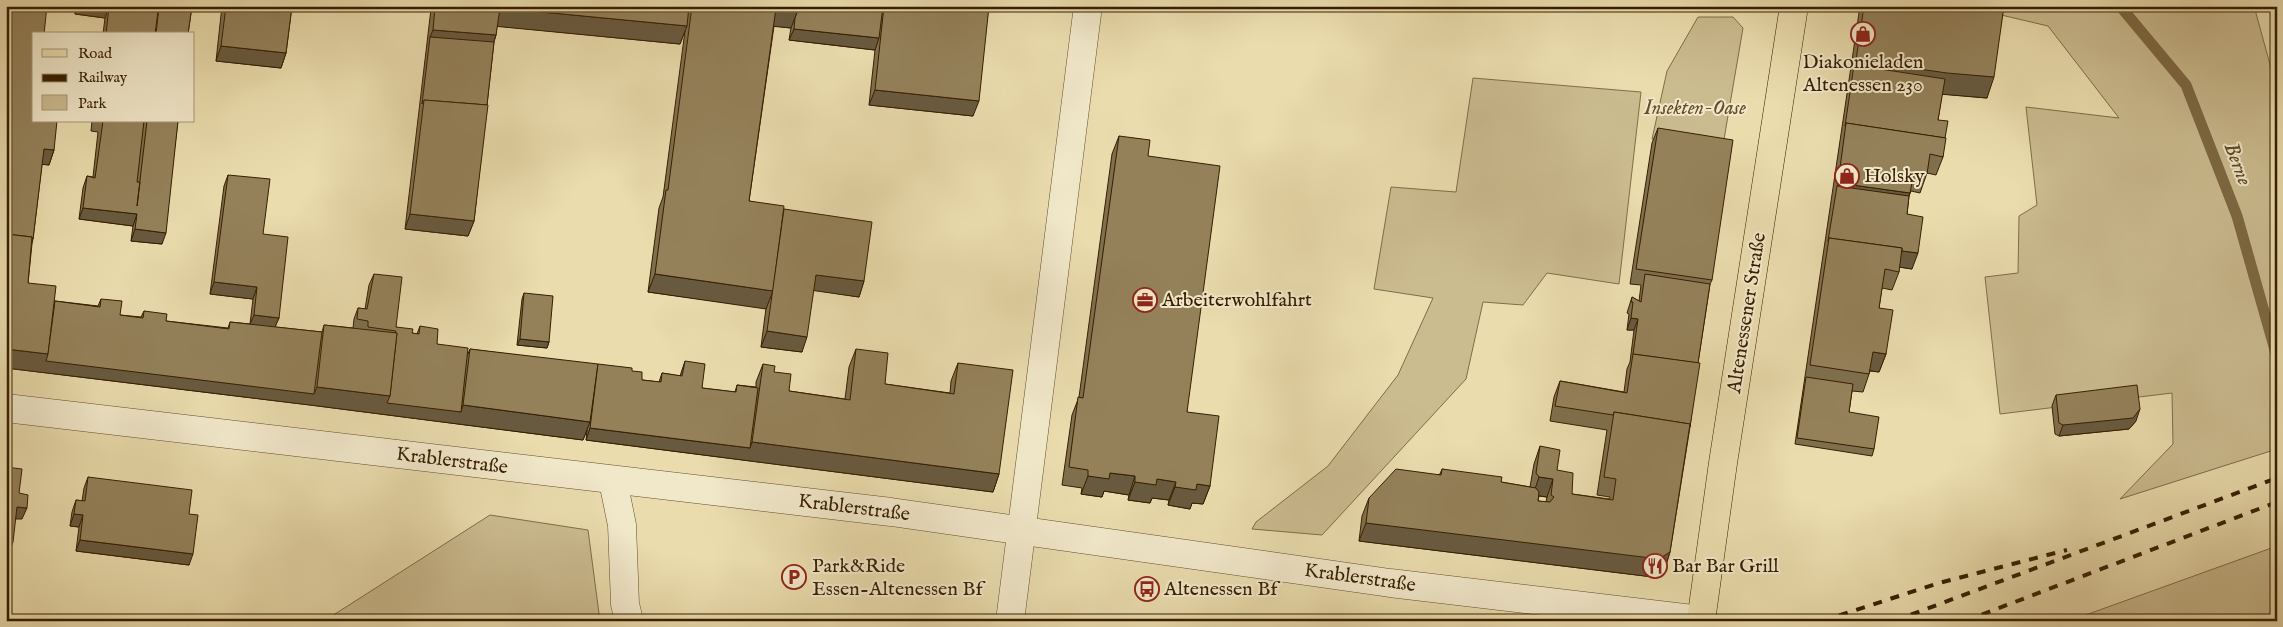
<svg xmlns="http://www.w3.org/2000/svg" width="2283" height="627" font-family="'IM FELL English',serif">
  <rect width="100%" height="100%" fill="#eadcad"/>
  <filter id="stains"><feTurbulence type="fractalNoise" baseFrequency=".004" numOctaves="4"/><feColorMatrix values="0 0 0 0 .2 0 0 0 0 .09 0 0 0 0 .02 0 0 0 .5 -.17"/></filter>
  <radialGradient id="worn" r=".72"><stop offset=".6" stop-color="#630" stop-opacity="0"/><stop offset="1" stop-color="#630" stop-opacity=".3"/></radialGradient>
  <!-- green -->
  <g fill="#cbbc90" stroke="#806d48">
    <path d="M1963,6H2254L2277,90V449L2120,499L2173,444L2172,393L2000,414L1985,277L2018,273L2019,216L2037,205L2026,107L2119,118L2048,26Z"/>
    <path d="M1698,17H1733L1743,28L1722,151L1652,139L1667,71Z"/>
    <path d="M1473,78L1641,92L1619,284L1547,273L1523,305L1483,302L1466,379L1322,535L1252,529L1256,522L1328,466L1398,375L1433,298L1374,289L1391,187L1456,192Z"/>
    <path d="M490,515L588,530L600,621H324Z"/>
    <path d="M2277,546V621H2069Z"/>
  </g>
  <g fill="none" stroke-linecap="round" stroke-linejoin="round">
    <!-- stream -->
    <path stroke="#7d6944" stroke-width="11" d="M2120,6L2186,85L2237,216L2277,357"/>
    <defs>
      <g id="minor">
        <path d="M6,408L891,512L1390,583L1701,620"/>
        <path d="M613,481L622,525L625,604L629,621"/>
        <path d="M1010,621L1088,6"/>
      </g>
      <path id="major" d="M1701,621L1723,463L1794,6"/>
    </defs>
    <!-- minor casing -->
    <use href="#minor" stroke="#634e2b" stroke-width="29"/>
    <!-- major casing -->
    <use href="#major" stroke="#361e00" stroke-width="29"/>
    <!-- minor -->
    <use href="#minor" stroke="#f1e8ca" stroke-width="28"/>
    <!-- major -->
    <use href="#major" stroke="#eadcad" stroke-width="28"/>
    <!-- rail -->
    <g stroke="#361e00" stroke-width="4" stroke-dasharray="9 9" stroke-linecap="butt">
      <path d="M1822,621L1939,583L2067,550"/>
      <path d="M1894,621L2277,478"/>
      <path d="M1965,621L2277,502"/>
    </g>
  </g>
  <!-- wall -->
  <g fill="#7f6f4d" stroke="#361e00" fill-rule="evenodd">
    <path d="M6,6L34,121L54,150L49,165L42,164L33,239L32,244L28,283L55,301L98,306L101,299L120,315L141,317L144,311L166,321L228,328L230,322L250,324L253,299L210,294L224,186L228,175L263,234L279,318L275,327L322,332L324,325L353,328L354,319L358,308L365,309L369,285L374,274L396,327L412,333L417,334L420,326L437,344L467,356L470,349L632,371L642,380L659,382L662,373L680,376L685,361L702,388L735,392L737,385L756,387V382L763,364L774,372L789,391L845,399L849,367L856,349L885,384L950,393L951,381L958,363L999,474L993,492L586,440L587,430L583,440L310,405L6,368Z"/>
    <path d="M75,6H192L188,34H103L105,18L75,14Z"/>
    <path d="M222,6H292L286,53L281,68L216,61Z"/>
    <path d="M398,6H989L973,116L869,105L875,50L789,40L791,28L774,26L749,201L784,209L864,281L859,297L813,290L802,352L761,347L766,308L648,292L659,208L663,197L685,31L680,44L497,26L496,35L494,42L474,221L468,236L405,229L431,9L430,10Z"/>
    <path d="M1860,6H2004L1987,98L1942,94L1938,120L1943,157L1936,175L1927,173L1920,193L1911,191L1909,196L1907,214L1912,269L1899,267V272L1892,290L1882,288L1879,308L1886,354L1879,372L1870,371L1863,392L1852,391L1849,412L1874,449L1872,456L1795,444Z"/>
    <path d="M92,121H178L162,244L131,241L133,226L79,219L83,188L87,176L93,177L98,132L91,131Z"/>
    <path d="M1658,128L1712,280L1710,284L1698,363L1690,427L1670,552L1664,571L1653,577L1359,541L1362,516L1369,498L1440,474L1442,469L1501,482L1530,487L1534,464L1540,446L1557,470L1572,494L1609,499L1610,497L1597,495L1607,430L1550,421L1554,397L1560,381L1624,392L1627,369L1630,362L1634,330H1627L1629,314L1627,313L1632,297L1639,301L1641,285L1630,284L1652,143ZM1539,496L1547,497L1546,502L1538,501Z"/>
    <path d="M1119,136L1148,156L1187,412L1210,486L1203,504L1192,503L1190,509L1168,505L1169,500L1152,498L1150,503L1128,500L1129,495L1104,491L1102,497L1081,494L1082,488L1062,485L1072,415L1079,397L1112,154Z"/>
    <path d="M524,293L549,342L547,348L517,345L522,299Z"/>
    <path d="M2056,395L2136,421L2129,429L2059,436L2055,434L2052,406Z"/>
    <path d="M88,477L189,514V565L76,551L79,527L70,526L72,512L76,500L82,501L84,488Z"/>
  </g>
  <!-- shaded-wall -->
  <g fill="#685a3f" stroke="#361e00">
    <path d="M77,6H109L105,18L75,14Z"/>
    <path d="M109,6H149L159,7L154,23Z"/>
    <path d="M398,6H432L430,10Z"/>
    <path d="M500,8L687,26L680,44L493,26Z"/>
    <path d="M776,8L798,10L791,28L770,26Z"/>
    <path d="M794,29L879,38L875,50L789,40Z"/>
    <path d="M433,30L496,35L490,53L430,37Z"/>
    <path d="M221,46L286,53L281,68L216,61Z"/>
    <path d="M1856,60L1994,77L1987,98L1939,94L1854,65Z"/>
    <path d="M875,90L979,101L973,116L869,105Z"/>
    <path d="M44,149L54,150L49,165L38,164Z"/>
    <path d="M1838,183L1910,193L1904,211L1837,186Z"/>
    <path d="M83,208L137,214L133,226L79,219Z"/>
    <path d="M410,214L474,221L468,236L405,229Z"/>
    <path d="M135,229L166,233L162,244L131,241Z"/>
    <path d="M1829,241L1918,253L1912,269L1827,256Z"/>
    <path d="M655,274L773,291L766,309L648,292Z"/>
    <path d="M816,275L864,281L859,297L810,290Z"/>
    <path d="M214,282L257,287L253,299L210,294Z"/>
    <path d="M254,315L279,318L274,329L249,326Z"/>
    <path d="M1631,318L1638,319L1634,330H1627Z"/>
    <path d="M767,331L807,337L802,352L761,347Z"/>
    <path d="M520,339L549,342L547,348L517,345Z"/>
    <path d="M6,349L48,354L314,394L317,387L390,396L461,412L463,405L590,422L583,440L310,405L6,368Z"/>
    <path d="M1873,352L1886,354L1879,372L1866,370Z"/>
    <path d="M2140,409L2136,421L2129,429L2059,436L2063,425Z"/>
    <path d="M590,428L750,448L752,442L999,474L993,492L586,440Z"/>
    <path d="M1110,473L1135,476L1129,495L1104,491L1102,497L1081,494L1088,476Z"/>
    <path d="M1539,477L1553,479L1547,497L1533,495Z"/>
    <path d="M1157,479L1176,482L1169,500L1152,498L1150,503L1128,500L1135,482Z"/>
    <path d="M1197,484L1210,486L1203,504L1192,503L1190,509L1168,505L1175,487Z"/>
    <path d="M17,507L27,508L22,519H13Z"/>
    <path d="M74,514L83,515L79,527L70,526Z"/>
    <path d="M1366,523L1670,552L1664,571L1653,577L1359,541Z"/>
    <path d="M80,540L193,554L189,565L76,551Z"/>
    <path d="M6,542H13L9,554L6,553Z"/>
  </g>
  <!-- building -->
  <g fill="#94815a" stroke="#361e00">
    <path d="M6,6H47L44,34H34V121H57L54,150L44,149L33,239H32V237L6,234Z"/>
    <path d="M109,6L158,11L155,34H106Z"/>
    <path d="M149,6H192L188,34H156L159,7Z"/>
    <path d="M226,6H292L286,53L221,46Z"/>
    <path d="M435,6H689L687,26L500,8L496,35L433,30Z"/>
    <path d="M692,6H798V10L776,8L749,201L784,206L773,291L655,274L666,190H668Z"/>
    <path d="M798,6H883L879,38L794,29L795,18L798,10Z"/>
    <path d="M884,6H989L979,101L875,90Z"/>
    <path d="M1864,6H2004L1994,77L1947,73L1856,60Z"/>
    <path d="M430,37L494,42L487,105L424,100L422,104Z"/>
    <path d="M1854,65L1945,79L1938,120L1948,121L1945,138L1846,123L1845,126Z"/>
    <path d="M424,100L488,105L474,221L410,214Z"/>
    <path d="M103,121H144L137,182H140L137,206L147,121H178L166,233L135,229L137,214L83,208L87,176L95,178Z"/>
    <path d="M1846,123L1946,138L1943,157L1930,154L1927,174L1914,172L1910,193L1838,183Z"/>
    <path d="M1658,128L1733,140L1712,280L1636,269Z"/>
    <path d="M1119,136L1150,140L1148,156L1220,166L1187,412L1219,416L1210,486L1197,484L1196,490L1175,487L1176,482L1157,479L1156,485L1135,482V476L1110,473L1109,479L1088,476V470L1069,467L1078,397L1083,398Z"/>
    <path d="M228,175L270,179L263,234L288,237L279,318L254,315L257,287L214,282Z"/>
    <path d="M1837,186L1909,196L1907,214L1923,217L1918,253L1902,251V248L1829,238L1828,241Z"/>
    <path d="M784,209L872,222L864,281L816,275L807,337L767,331Z"/>
    <path d="M6,234L32,237L28,283L56,286L48,354L6,349Z"/>
    <path d="M1829,238L1902,248L1899,272L1885,269L1879,308L1893,310L1886,354L1873,352L1869,374L1810,365Z"/>
    <path d="M374,274L402,277L396,327L413,329L412,333L419,334L420,326L438,329L437,344L468,348L461,412L387,403L390,396L397,333H395L396,331L368,327V321L357,319L358,308L367,309Z"/>
    <path d="M1645,274L1710,284L1698,363L1633,354L1638,319L1631,318L1633,302H1631L1632,297L1641,302Z"/>
    <path d="M524,293L553,296L549,342L520,339Z"/>
    <path d="M101,299L122,301L120,315L143,318L144,311L167,314L166,321L229,329L230,322L322,332L314,394L46,361L48,354L55,301L100,307Z"/>
    <path d="M324,325L397,333L390,396L317,387Z"/>
    <path d="M470,349L598,364L590,422L463,405Z"/>
    <path d="M856,349L888,353L885,384L954,394L958,363L1013,370L999,474L752,442L763,364L775,366L774,372L791,374L789,391L850,400Z"/>
    <path d="M1633,354L1700,363L1690,427V424L1614,412L1613,415L1555,406L1560,381L1627,393Z"/>
    <path d="M685,361L705,364L702,388L736,392L737,385L758,388L750,448L590,428L598,364L632,368V371L642,372V380L661,382L662,373L682,376Z"/>
    <path d="M1806,377L1853,384L1849,412L1879,417L1874,449L1797,438Z"/>
    <path d="M2137,385L2140,409L2133,418L2063,425L2059,423L2056,395Z"/>
    <path d="M1614,412L1690,424L1670,552L1659,559L1366,523L1369,498L1396,469L1441,475L1442,469L1502,477L1501,482L1536,488L1539,492L1538,501L1550,502L1554,497L1551,495L1553,479L1539,477L1536,473L1540,446L1560,450L1557,470L1573,473L1572,494L1613,500L1616,479L1604,477Z"/>
    <path d="M6,467L22,469L19,493L28,495L27,508L17,507L13,542H6Z"/>
    <path d="M88,477L192,490L189,514L198,515L193,554L80,540L83,515L74,514L76,500L85,501Z"/>
  </g>
  <!-- icons -->
  <defs>
    <symbol id="shop-ring" viewBox="-11 -11 22 22"><circle r="9.5" fill="#f1e8ca" stroke="#8f2418" stroke-width="1.5"/><path d="M-5-2.5h2.3a2.7 3.5 0 0 1 5.4 0H5L5.5 6h-11ZM-1.5-2.5h3a1.5 2.3 0 0 0-3 0Z" fill="#8f2418"/></symbol>
    <symbol id="office-ring" viewBox="-11 -11 22 22"><circle r="9.5" fill="#f1e8ca" stroke="#8f2418" stroke-width="1.5"/><path d="M-6-3h4V-5.5h4V-3h4V5H-6ZM-1-4.5V-3h2v-1.5ZM-6 0V1H6V0Z" fill="#8f2418"/></symbol>
    <symbol id="restaurant-ring" viewBox="-11 -11 22 22"><circle r="9.5" fill="#f1e8ca" stroke="#8f2418" stroke-width="1.5"/><path d="M-5-6h1v4h1v-4h1v4h1v-4h1v5L-1.5 .5V6h-2V.5L-5-1ZM5-6V6H3V1.5H1.5Q1.5-4 5-6Z" fill="#8f2418"/></symbol>
    <symbol id="parking-ring" viewBox="-11 -11 22 22"><circle r="9.5" fill="#f1e8ca" stroke="#8f2418" stroke-width="1.5"/><path d="M-3.5-5.5H1a3.5 3.5 0 0 1 0 7H-1V5.5H-3.5ZM-1-3.4V-.6H.8a1.4 1.4 0 0 0 0-2.8Z" fill="#8f2418"/></symbol>
    <symbol id="bus-ring" viewBox="-11 -11 22 22"><circle r="9.5" fill="#f1e8ca" stroke="#8f2418" stroke-width="1.5"/><path d="M-5-6H5V4H4V6H2V4H-2V6H-4V4H-5ZM-3.5-4V0h7V-4ZM-3.5 1.2v1.5H-2V1.2ZM2 1.2v1.5H3.5V1.2Z" fill="#8f2418"/></symbol>
  </defs>
  <g fill-rule="evenodd">
    <use href="#shop-ring" x="1849" y="20" width="28" height="28"/>
    <use href="#shop-ring" x="1833" y="162" width="28" height="28"/>
    <use href="#office-ring" x="1131" y="286" width="28" height="28"/>
    <use href="#restaurant-ring" x="1641" y="552" width="28" height="28"/>
    <use href="#parking-ring" x="780" y="563" width="28" height="28"/>
    <use href="#bus-ring" x="1133" y="575" width="28" height="28"/>
  </g>
  <g text-anchor="middle" dominant-baseline="central" stroke-width="4" stroke-linejoin="round" paint-order="stroke">
    <!-- poi labels -->
    <g font-size="20" fill="#361e00" stroke="#f1e8ca" text-anchor="start">
      <text x="1863" y="62" text-anchor="middle">Diakonieladen<tspan x="1863" dy="23">Altenessen 230</tspan></text>
      <text x="1864" y="176">Holsky</text>
      <text x="1162" y="300">Arbeiterwohlfahrt</text>
      <text x="812" y="566">Park&amp;Ride<tspan x="812" dy="23">Essen-Altenessen Bf</tspan></text>
      <text x="1672" y="566">Bar Bar Grill</text>
      <text x="1164" y="589">Altenessen Bf</text>
    </g>
    <!-- park labels -->
    <g font-size="20" font-style="italic" fill="#634d2b" stroke="#f1e8ca">
      <text x="1695" y="108">Insekten-Oase</text>
    </g>
    <!-- street labels -->
    <g font-size="20" fill="#361e00" stroke="#f1e8ca">
      <text transform="translate(1747 313) rotate(-81)">Altenessener Straße</text>
      <text transform="translate(452 461) rotate(7)">Krablerstraße</text>
      <text transform="translate(854 508) rotate(7)">Krablerstraße</text>
      <text transform="translate(1360 578) rotate(8)">Krablerstraße</text>
    </g>
    <!-- water labels -->
    <g font-size="21" font-style="italic" fill="#604a28" stroke="#f1e8ca">
      <text transform="translate(2237 164) rotate(69)">Berne</text>
    </g>
  </g>
  <!-- margin -->
  <rect width="2283" height="627" fill="none" stroke="#eadcad" stroke-width="25"/>
  <rect x="8" y="8" width="2268" height="612" fill="none" stroke="#361e00" stroke-width="2.5"/>
  <rect x="12" y="12" width="2258" height="602" fill="none" stroke="#361e00"/>
  <!-- legend -->
  <rect x="32" y="32" width="162" height="90" fill="#f1e8ca" stroke="#a69779"/>
  <rect x="42" y="49" width="25" height="8" fill="#eadcad" stroke="#a69779"/>
  <text x="78" y="58" font-size="15" fill="#361e00">Road</text>
  <rect x="42" y="74" width="25" height="8" fill="#361e00" stroke="#a69779"/>
  <text x="78" y="82" font-size="15" fill="#361e00">Railway</text>
  <rect x="42" y="95" width="25" height="15" fill="#cbbc90" stroke="#a69779"/>
  <text x="78" y="108" font-size="15" fill="#361e00">Park</text>
  <rect width="100%" height="100%" filter="url(#stains)"/>
  <rect width="100%" height="100%" fill="url(#worn)"/>
</svg>
